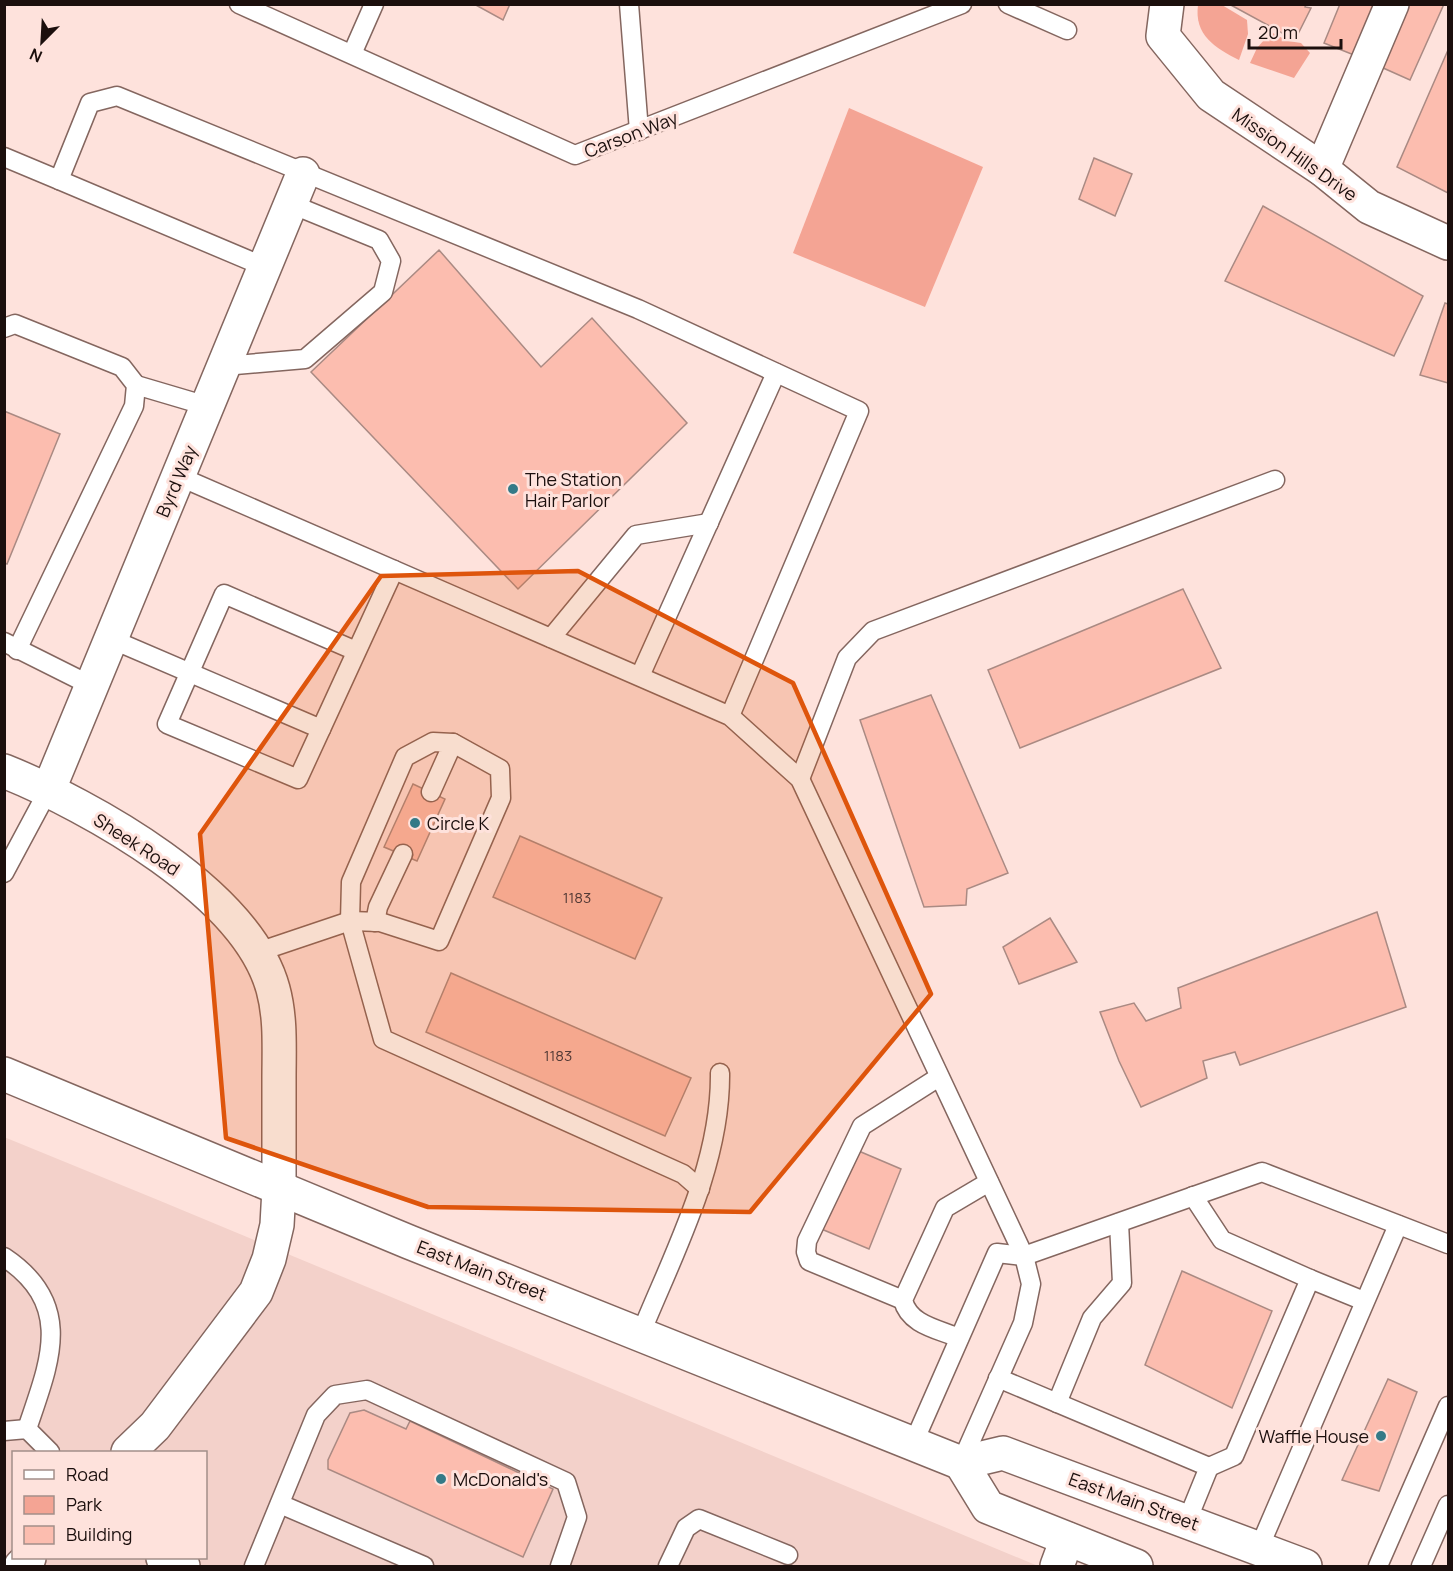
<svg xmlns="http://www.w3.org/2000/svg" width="1453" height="1571" font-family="Manrope,sans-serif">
  <rect width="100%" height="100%" fill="#fee2dc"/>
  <!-- built -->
  <path fill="#f3d1ca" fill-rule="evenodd" d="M4,1137L158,1200L1038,1566H5ZM14,1452H206V1558H14Z"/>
  <!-- green -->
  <g fill="#f4a494">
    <path d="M1198,5H1222L1247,20L1248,34L1239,60C1215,48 1194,35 1198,5Z"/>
    <path d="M1271,32L1288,41L1301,43L1310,53L1294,78L1250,63L1257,48Z"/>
    <path d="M849,108L983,167L925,307L793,253Z"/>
  </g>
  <!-- building -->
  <g fill="#fcbdaf" stroke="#aa8a83" stroke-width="1.5">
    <path d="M474,4H510L503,20Z"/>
    <path d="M1229,4H1306L1305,7L1311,8L1295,40Z"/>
    <path d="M1340,4H1374L1354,55L1324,43Z"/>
    <path d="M1409,4H1444L1410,80L1381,67Z"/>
    <path d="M1448,50V193L1397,167Z"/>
    <path d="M1094,158L1132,174L1115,216L1079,199Z"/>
    <path d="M1263,206L1423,296L1394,356L1225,281Z"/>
    <path d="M439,250L541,367L592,318L687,423L518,589L311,372Z"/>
    <path d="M1445,303L1448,304V383L1420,375Z"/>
    <path d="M4,411L60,434L7,564L4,563Z"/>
    <path d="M1183,589L1221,668L1020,748L988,670Z"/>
    <path d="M931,695L1008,873L967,889L966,905L924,907L860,720Z"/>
    <path d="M413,784L445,799L417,861L384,847Z"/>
    <path d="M520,836L662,898L635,959L493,897Z"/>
    <path d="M1377,912L1406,1007L1240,1065L1235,1052L1203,1061L1207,1078L1141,1107L1119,1061L1100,1012L1134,1003L1146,1021L1181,1008L1178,988Z"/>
    <path d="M1050,918L1077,962L1019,984L1003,947Z"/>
    <path d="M451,973L691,1078L665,1136L426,1032Z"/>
    <path d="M854,1149L901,1169L869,1249L819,1228Z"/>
    <path d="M1182,1271L1272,1311L1232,1408L1145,1365Z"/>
    <path d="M1388,1379L1417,1392L1379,1491L1342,1480Z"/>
    <path d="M364,1410L406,1429L410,1421L553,1489L523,1557L328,1469V1460L350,1413Z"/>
  </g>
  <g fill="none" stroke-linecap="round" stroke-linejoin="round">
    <defs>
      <g id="service">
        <path d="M239,4L575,155L962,4"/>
        <path d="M629,4L639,131"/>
        <path d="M1008,4L1067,30"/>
        <path d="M352,54L374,4"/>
        <path d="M4,157L59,180"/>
        <path d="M265,267L59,180L90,103L117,96L638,309L859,411L730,716"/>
        <path d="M4,328L15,324L122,367L136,385L134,406L17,650"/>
        <path d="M224,366L305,359L383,292L391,261L379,240L291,204"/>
        <path d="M136,385L207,406"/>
        <path d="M178,476L730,716L800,779L1024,1256L1031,1284L1023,1323L961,1463"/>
        <path d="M551,638L636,535L709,523"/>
        <path d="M111,639L321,729L394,570"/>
        <path d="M4,642L92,686"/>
        <path d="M640,676L776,373"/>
        <path d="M321,729L298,779L167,724L224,594L356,651"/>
        <path d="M800,779L847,658L873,631L1275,480"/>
        <path d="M431,792L453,743L433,742L405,757L351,882L350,921L383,1039L683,1174L700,1189"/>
        <path d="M4,873L49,789"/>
        <path d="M375,922L378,907L403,854"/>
        <path d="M258,952L350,921L380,922L439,941L501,798L500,769L453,743"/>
        <path d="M1193,1196L1222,1240L1310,1279L1234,1456L1209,1467"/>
        <path d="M4,1257C76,1305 49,1363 27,1429"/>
        <path d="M1310,1279L1364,1301"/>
        <path d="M903,1300L809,1261L806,1252L807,1241L862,1126L939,1077"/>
        <path d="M641,1333C675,1250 721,1164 720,1073"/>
        <path d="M959,1338C938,1329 909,1325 903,1300L945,1208L989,1182"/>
        <path d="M998,1378L1209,1467L1187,1521"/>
        <path d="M1057,1403L1092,1318L1122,1283L1119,1223"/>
        <path d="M4,1431L27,1429L50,1452"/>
        <path d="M913,1444L997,1253L1024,1256L1262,1172L1448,1244"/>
        <path d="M280,1504L424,1566"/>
        <path d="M1259,1548L1398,1225"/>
        <path d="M254,1566L316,1415L335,1395L367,1390L566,1482L577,1517L560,1566"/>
        <path d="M668,1566L686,1528L699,1519L788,1555"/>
        <path d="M1378,1566L1448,1406"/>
        <path d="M1421,1566L1448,1505"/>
      </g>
      <g id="minor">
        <path d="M1167,4L1163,36L1211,95L1322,169L1369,207L1448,243"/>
        <path d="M1322,169L1392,4"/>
        <path d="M49,789L303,174"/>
        <path d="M128,1452L155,1426L256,1292L269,1259L277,1225L279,1189"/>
        <path d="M163,1558L183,1566"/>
        <path d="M21,1566L29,1558"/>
        <path d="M1057,1566L1067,1539"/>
      </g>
      <path id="tertiary" d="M4,771C91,806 247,893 273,989C281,1018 279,1049 279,1079C279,1116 279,1152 279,1189"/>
      <g id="secondary">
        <path d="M4,1074L409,1242L961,1463L1003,1453L1305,1566"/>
        <path d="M961,1463L988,1507L1136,1566"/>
      </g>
    </defs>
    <!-- service casing -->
    <use href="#service" stroke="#84665f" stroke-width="21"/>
    <!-- minor casing -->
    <use href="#minor" stroke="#84665f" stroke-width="36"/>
    <!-- tertiary casing -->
    <use href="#tertiary" stroke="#84665f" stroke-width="36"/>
    <!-- secondary casing -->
    <use href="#secondary" stroke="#84665f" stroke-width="36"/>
    <!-- service -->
    <use href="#service" stroke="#fff" stroke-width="18"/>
    <!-- minor -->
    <use href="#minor" stroke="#fff" stroke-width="33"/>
    <!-- tertiary -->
    <use href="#tertiary" stroke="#fff" stroke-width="33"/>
    <!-- secondary -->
    <use href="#secondary" stroke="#fff" stroke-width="33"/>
  </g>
  <!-- marked area -->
  <path fill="#de550c" fill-opacity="0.2" stroke="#de550c" stroke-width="4.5" stroke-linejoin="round" d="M578,571L793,683L931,994L750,1212L428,1207L226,1138L200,834L381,576Z"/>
  <!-- markers -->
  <g fill="#347a87" stroke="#fee2dc" stroke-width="2">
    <circle cx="513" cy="489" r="6"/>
    <circle cx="415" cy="823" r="6"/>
    <circle cx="1381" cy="1436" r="6"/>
    <circle cx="441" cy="1479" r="6"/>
  </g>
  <g text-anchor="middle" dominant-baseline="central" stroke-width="6" stroke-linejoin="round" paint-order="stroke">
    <!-- number labels -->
    <g font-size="15" fill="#533a36">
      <text x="577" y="897">1183</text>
      <text x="558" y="1055">1183</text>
    </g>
    <!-- street labels -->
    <g font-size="18" fill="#1b0f0d" stroke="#fee2dc">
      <text transform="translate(631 134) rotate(-21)">Carson Way</text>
      <text transform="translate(1295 154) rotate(35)">Mission Hills Drive</text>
      <text transform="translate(176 481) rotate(-67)">Byrd Way</text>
      <text transform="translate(137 844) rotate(33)">Sheek Road</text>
      <text transform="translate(482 1270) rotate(21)">East Main Street</text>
      <text transform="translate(1134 1501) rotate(20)">East Main Street</text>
    </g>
    <!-- poi labels -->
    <g font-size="18" fill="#1b0f0d" stroke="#fee2dc" text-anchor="start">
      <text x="525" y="479">The Station<tspan x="525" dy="21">Hair Parlor</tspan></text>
      <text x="427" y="823">Circle K</text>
      <text x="1369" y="1436" text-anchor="end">Waffle House</text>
      <text x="453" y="1479">McDonald's</text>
    </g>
  </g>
  <!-- border -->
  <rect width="1453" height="1571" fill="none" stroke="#1b0f0d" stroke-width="12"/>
  <!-- legend -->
  <rect x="12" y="1451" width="195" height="108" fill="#fee2dc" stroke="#a38e89" stroke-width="1.5"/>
  <rect x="24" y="1470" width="30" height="9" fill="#ffffff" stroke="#a38e89" stroke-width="1.5"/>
  <text x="66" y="1481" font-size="18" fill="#1b0f0d">Road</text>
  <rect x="24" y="1496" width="30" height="18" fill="#f4a494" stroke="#a38e89" stroke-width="1.5"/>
  <text x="66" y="1511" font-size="18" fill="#1b0f0d">Park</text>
  <rect x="24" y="1526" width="30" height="18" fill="#fcbdaf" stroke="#a38e89" stroke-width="1.5"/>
  <text x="66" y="1541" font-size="18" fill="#1b0f0d">Building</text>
  <!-- north arrow -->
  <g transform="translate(42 42) rotate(204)" stroke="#fee2dc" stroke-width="4.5" paint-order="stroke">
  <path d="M0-4.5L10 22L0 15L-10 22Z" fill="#1b0f0d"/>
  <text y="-9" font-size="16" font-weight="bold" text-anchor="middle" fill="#1b0f0d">N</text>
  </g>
  <!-- scale -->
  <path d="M1249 39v9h92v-9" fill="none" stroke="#1b0f0d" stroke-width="3"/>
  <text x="1258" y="39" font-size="18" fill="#1b0f0d" stroke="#fee2dc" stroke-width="4.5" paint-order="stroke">20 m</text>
</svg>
